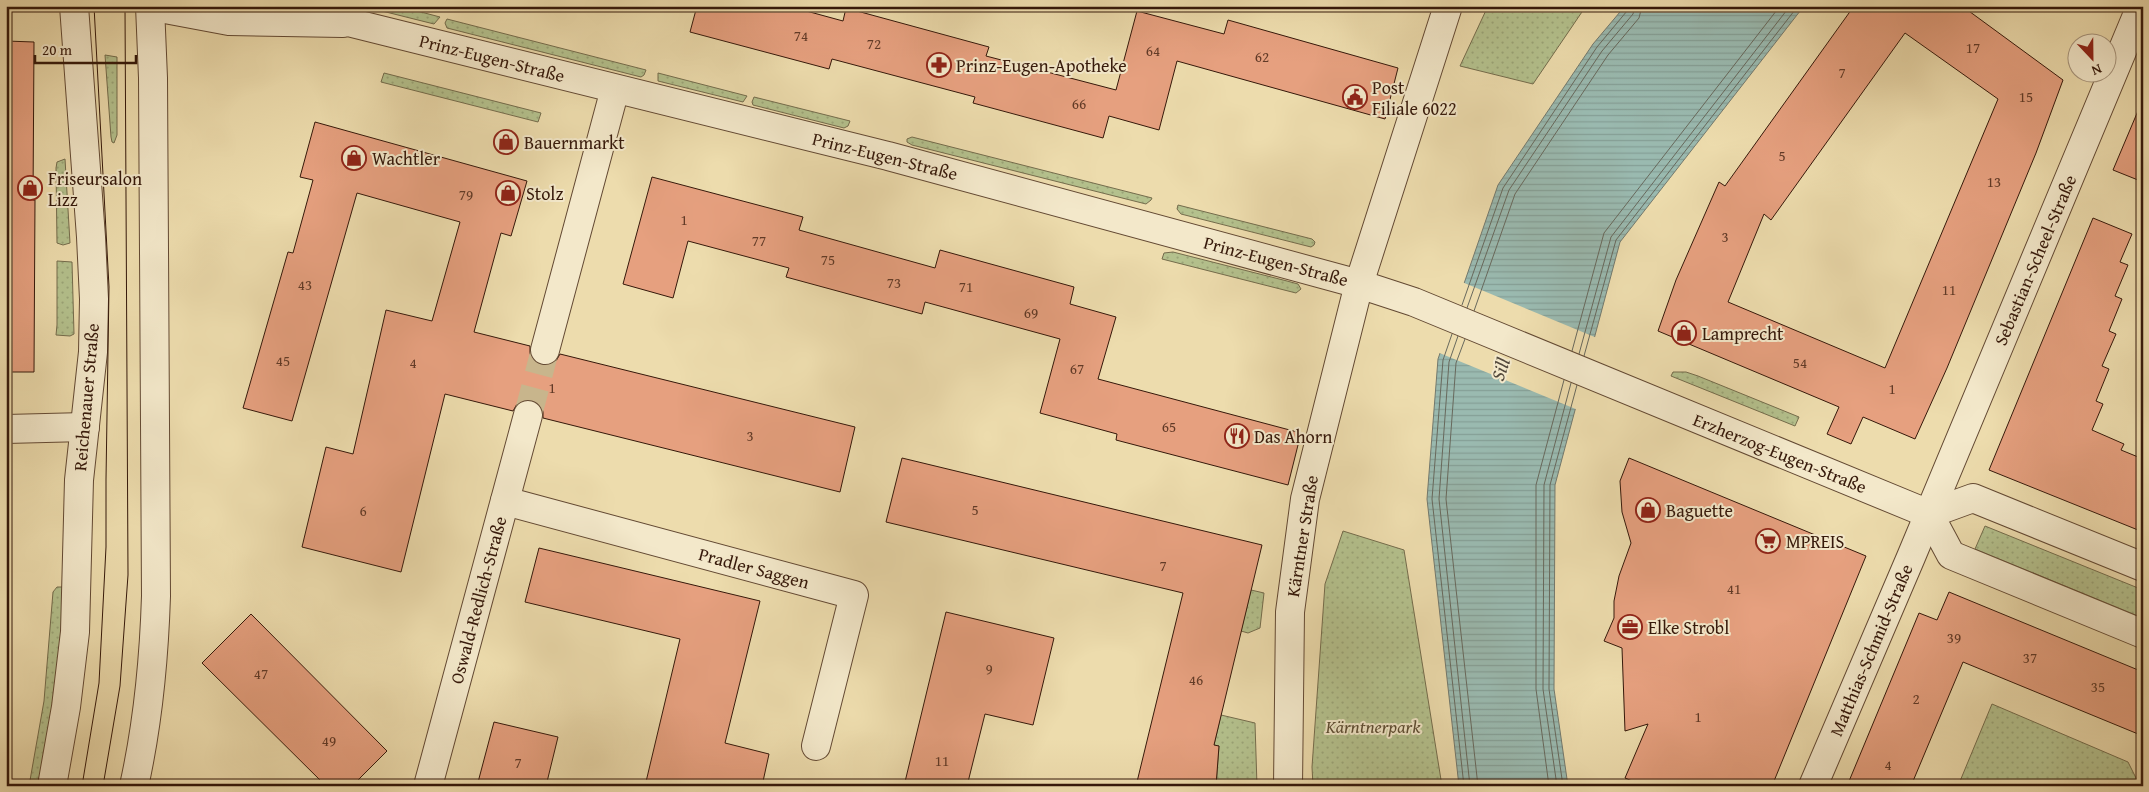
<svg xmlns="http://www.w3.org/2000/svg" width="2149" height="792" font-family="'Gentium Book Plus',serif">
  <defs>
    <pattern id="grass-dots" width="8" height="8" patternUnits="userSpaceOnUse" patternTransform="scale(1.25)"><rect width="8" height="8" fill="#b4c18d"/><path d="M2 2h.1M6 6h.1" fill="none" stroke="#9ba578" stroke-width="1.8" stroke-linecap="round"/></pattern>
    <pattern id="water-rules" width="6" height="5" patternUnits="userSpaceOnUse" patternTransform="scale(1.25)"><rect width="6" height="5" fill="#9abab0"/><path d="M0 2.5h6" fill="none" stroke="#859f96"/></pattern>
  </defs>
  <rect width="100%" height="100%" fill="#eddcad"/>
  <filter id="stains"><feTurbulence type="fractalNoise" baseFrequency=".004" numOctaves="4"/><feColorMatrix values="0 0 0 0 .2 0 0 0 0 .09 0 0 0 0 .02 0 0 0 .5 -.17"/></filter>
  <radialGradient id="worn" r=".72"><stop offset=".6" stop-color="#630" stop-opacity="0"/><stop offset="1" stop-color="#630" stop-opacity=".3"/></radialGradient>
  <!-- grass -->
  <g fill="url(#grass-dots)" stroke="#746c4c">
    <path d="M362,6H398L440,17L434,24Z"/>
    <path d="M1488,6H1586L1533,84L1460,66Z"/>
    <path d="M447,19L646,70L644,75L641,77L447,28L445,23Z"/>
    <path d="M105,55L117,57V135L114,143L112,142L111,137Z"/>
    <path d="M384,73L541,113L538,122L381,82Z"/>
    <path d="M658,73L747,96L743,102L658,81Z"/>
    <path d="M754,97L850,121L848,126L844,128L753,105L752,102Z"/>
    <path d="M912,137L1152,198L1151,200L1146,204L912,145L907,142V139Z"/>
    <path d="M65,159L70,243L63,245L57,243L56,168L57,162Z"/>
    <path d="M1178,205L1312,239L1315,242L1314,245L1311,247L1181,214L1177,209Z"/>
    <path d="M1173,252L1287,281L1298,284L1301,289L1296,293L1162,259L1164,253Z"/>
    <path d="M57,261L72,262L74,334L70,336L56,335L57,325Z"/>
    <path d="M1673,372H1686L1698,376L1799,417L1795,426L1671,376Z"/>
    <path d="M1985,526L2143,590V618L1975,549Z"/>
    <path d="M1343,531L1404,550L1442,786H1313L1312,767L1325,584Z"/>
    <path d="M57,587H67L65,622L42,786H29L44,701L53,592Z"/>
    <path d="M1251,590L1264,593L1260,628L1248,633L1241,631Z"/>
    <path d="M1992,704L2128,762L2140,786H1958Z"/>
    <path d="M1221,715L1255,723L1257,786H1216L1219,746L1214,745Z"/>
  </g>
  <!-- water -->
  <path fill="url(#water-rules)" stroke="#72796e" d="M1625,6H1804L1620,242L1555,485L1554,689L1568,786H1459L1427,499L1438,359L1498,185L1593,44Z"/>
  <!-- pier -->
  <path fill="#eddcad" d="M1462,282L1597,338L1578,410L1437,352Z"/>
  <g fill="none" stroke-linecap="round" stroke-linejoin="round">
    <!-- shore -->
    <g stroke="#68695d" stroke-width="1">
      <path d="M1462,305L1503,188L1597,47L1627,11L1628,6"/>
      <path d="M1467,308L1509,190L1602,51L1633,14L1635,6"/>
      <path d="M1474,311L1515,194L1608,55L1639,18L1642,6"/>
      <path d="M1452,334L1443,360L1432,499L1464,786"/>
      <path d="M1458,336L1449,362L1439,499L1470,786"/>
      <path d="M1465,339L1456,363L1446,499L1478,786"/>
      <path d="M1572,351L1604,233L1780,6"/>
      <path d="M1579,354L1611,237L1790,6"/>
      <path d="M1584,356L1616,240L1798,6"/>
      <path d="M1549,786L1536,689V485L1564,380"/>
      <path d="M1557,786L1543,689L1544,485L1571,383"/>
      <path d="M1563,786L1549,689L1550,485L1577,385"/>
    </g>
  </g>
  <!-- building -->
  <g fill="#e6a07f" stroke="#35180a" fill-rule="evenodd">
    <path d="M697,6H788L843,21L846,8L989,47L986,56L1116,90L1137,11L1224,34L1228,20L1398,68L1385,119L1177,61L1159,130L1109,116L1103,138L973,103L975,97L832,59L829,69L690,32Z"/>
    <path d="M1854,6H1962L2063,80L2036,153L1947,368L1915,439L1863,417L1851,444L1827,434L1839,407L1658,331L1676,280L1719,182L1725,186ZM1905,33L1998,99L1885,368L1728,302L1764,214L1771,220Z"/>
    <path d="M6,41L34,42L33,200H35L34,372H6Z"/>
    <path d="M2143,99V182L2113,170Z"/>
    <path d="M315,122L527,181L511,236L501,233L474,332L530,346V354L534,361L541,365H549L556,361L560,354L855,427L840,492L543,418V411L539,404L532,400H524L517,404L513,411L445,394L401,572L302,547L326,447L353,454L386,310L432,321L460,222L357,193L292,421L243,408L288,252L293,253L313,180L300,177Z"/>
    <path d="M652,177L803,217L799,230L935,268L940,250L1074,287L1070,304L1116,317L1098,379L1301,433L1288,485L1116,440L1117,434L1040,413L1060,339L925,302L922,314L786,277L789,268L688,241L673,298L623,284Z"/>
    <path d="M2093,218L2132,234L2120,262L2128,265L2115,296L2122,299L2109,331L2116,334L2102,366L2109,369L2096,401L2103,404L2092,430L2124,444L2121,450L2143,459V532L1989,470Z"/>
    <path d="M902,458L1262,545L1214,745L1219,746L1216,786H1136L1183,593L886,522Z"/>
    <path d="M1629,458L1866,556L1772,786H1644L1625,778L1648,724L1625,731L1622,648L1604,641L1614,618V601L1619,576L1631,543L1622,512L1620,481Z"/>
    <path d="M539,548L760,601L725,743L769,754L762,786H645L680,639L525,602Z"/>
    <path d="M1949,592L2143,672V736L1963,662L1911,786H1847L1919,613L1937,620Z"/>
    <path d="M946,612L1054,638L1033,725L985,714L967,786H904Z"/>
    <path d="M251,614L387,751L352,786H326L202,663Z"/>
    <path d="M494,722L558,737L546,786H477Z"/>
  </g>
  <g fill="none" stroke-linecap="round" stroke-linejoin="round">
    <!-- minor-tunnel -->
    <path stroke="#c8b58c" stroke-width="28" stroke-dasharray="28 14" stroke-linecap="butt" d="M528,415L545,350"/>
    <defs>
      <g id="minor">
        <path d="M545,350L615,89"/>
        <path d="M6,429L85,427"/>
        <path d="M505,501L854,595L816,746"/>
        <path d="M428,786L528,415"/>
        <path d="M1288,786L1290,612L1305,499L1359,284L1448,6"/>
        <path d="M1813,786L1911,557L2141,6"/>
      </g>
      <g id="tertiary">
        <path d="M149,6L229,21L343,23"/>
        <path d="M316,6L352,23L888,156L1359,284L1414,302L1929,514L1951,555L2143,634"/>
        <path d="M1929,514L1973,498L2143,567"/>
        <path d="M52,786L66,707L75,632L79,480L93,352L94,299L91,237L74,6"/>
        <path d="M134,786C148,723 154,660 156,596L153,78L150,6"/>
      </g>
    </defs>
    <!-- minor casing -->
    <use href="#minor" stroke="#634933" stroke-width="30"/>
    <!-- tertiary casing -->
    <use href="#tertiary" stroke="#634933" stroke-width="30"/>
    <!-- minor -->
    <use href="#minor" stroke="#f3e8ca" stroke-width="28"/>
    <!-- tertiary -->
    <use href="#tertiary" stroke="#f3e8ca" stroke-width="28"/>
    <!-- tram -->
    <g stroke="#35180a" stroke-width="1">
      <path d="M82,786L99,683L106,547V479L109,287L94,6"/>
      <path d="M103,786L120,686L128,575L125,6"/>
    </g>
  </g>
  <!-- icons -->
  <defs>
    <symbol id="pharmacy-ring" viewBox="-11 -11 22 22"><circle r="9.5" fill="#f3e8ca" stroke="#8f2418" stroke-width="1.5"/><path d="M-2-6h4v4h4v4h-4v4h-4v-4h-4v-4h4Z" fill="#8f2418"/></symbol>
    <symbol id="civic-ring" viewBox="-11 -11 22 22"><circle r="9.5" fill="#f3e8ca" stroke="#8f2418" stroke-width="1.5"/><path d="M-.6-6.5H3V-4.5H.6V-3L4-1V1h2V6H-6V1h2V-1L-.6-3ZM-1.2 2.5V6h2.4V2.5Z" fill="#8f2418"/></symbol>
    <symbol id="shop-ring" viewBox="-11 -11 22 22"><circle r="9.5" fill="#f3e8ca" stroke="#8f2418" stroke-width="1.5"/><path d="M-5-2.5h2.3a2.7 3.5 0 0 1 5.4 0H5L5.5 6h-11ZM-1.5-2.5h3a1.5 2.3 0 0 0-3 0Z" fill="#8f2418"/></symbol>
    <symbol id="restaurant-ring" viewBox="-11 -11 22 22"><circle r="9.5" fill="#f3e8ca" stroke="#8f2418" stroke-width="1.5"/><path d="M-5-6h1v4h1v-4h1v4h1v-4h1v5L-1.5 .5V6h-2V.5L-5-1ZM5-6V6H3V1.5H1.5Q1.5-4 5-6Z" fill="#8f2418"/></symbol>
    <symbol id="supermarket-ring" viewBox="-11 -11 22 22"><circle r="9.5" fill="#f3e8ca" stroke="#8f2418" stroke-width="1.5"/><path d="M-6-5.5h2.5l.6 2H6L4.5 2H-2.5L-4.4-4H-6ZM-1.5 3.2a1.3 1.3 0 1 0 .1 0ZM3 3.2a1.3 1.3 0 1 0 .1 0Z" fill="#8f2418"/></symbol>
    <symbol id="office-ring" viewBox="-11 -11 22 22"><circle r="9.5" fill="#f3e8ca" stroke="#8f2418" stroke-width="1.5"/><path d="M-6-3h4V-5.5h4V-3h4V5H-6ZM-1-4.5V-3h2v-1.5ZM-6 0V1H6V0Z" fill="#8f2418"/></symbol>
  </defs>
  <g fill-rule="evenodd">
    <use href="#pharmacy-ring" x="925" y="51" width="28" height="28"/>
    <use href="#civic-ring" x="1341" y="83" width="28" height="28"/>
    <use href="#shop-ring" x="492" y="128" width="28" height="28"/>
    <use href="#shop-ring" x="340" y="144" width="28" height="28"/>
    <use href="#shop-ring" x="16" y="174" width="28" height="28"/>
    <use href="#shop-ring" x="494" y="179" width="28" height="28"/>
    <use href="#shop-ring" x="1670" y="319" width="28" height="28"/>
    <use href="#restaurant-ring" x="1223" y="422" width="28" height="28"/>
    <use href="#shop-ring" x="1634" y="496" width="28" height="28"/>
    <use href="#supermarket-ring" x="1754" y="527" width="28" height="28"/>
    <use href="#office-ring" x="1616" y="613" width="28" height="28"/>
  </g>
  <g text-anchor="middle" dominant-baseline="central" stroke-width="4" stroke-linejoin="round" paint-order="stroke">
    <!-- number labels -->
    <g font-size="15" fill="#613a27">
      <text x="801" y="35">74</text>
      <text x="874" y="43">72</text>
      <text x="1973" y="47">17</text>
      <text x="1153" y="50">64</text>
      <text x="1262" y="56">62</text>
      <text x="1842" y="72">7</text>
      <text x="2026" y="96">15</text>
      <text x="1079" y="103">66</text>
      <text x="1782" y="155">5</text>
      <text x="1994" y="181">13</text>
      <text x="466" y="194">79</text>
      <text x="684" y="219">1</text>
      <text x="1725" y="236">3</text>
      <text x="759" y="240">77</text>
      <text x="828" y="259">75</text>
      <text x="894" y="282">73</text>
      <text x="305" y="284">43</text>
      <text x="966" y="286">71</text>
      <text x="1949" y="289">11</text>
      <text x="1031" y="312">69</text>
      <text x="283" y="360">45</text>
      <text x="413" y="362">4</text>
      <text x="1800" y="362">54</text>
      <text x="1077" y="368">67</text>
      <text x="552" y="387">1</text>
      <text x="1892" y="388">1</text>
      <text x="1169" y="426">65</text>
      <text x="750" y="435">3</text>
      <text x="975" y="509">5</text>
      <text x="363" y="510">6</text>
      <text x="1163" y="565">7</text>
      <text x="1734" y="588">41</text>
      <text x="1954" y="637">39</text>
      <text x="2030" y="657">37</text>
      <text x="989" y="668">9</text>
      <text x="261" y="673">47</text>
      <text x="1196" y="679">46</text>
      <text x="2098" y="686">35</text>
      <text x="1916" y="698">2</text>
      <text x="1698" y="716">1</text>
      <text x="329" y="740">49</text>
      <text x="942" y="760">11</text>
      <text x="518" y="762">7</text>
      <text x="1888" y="764">4</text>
    </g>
    <!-- street labels -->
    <g font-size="18" fill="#35180a" stroke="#f3e8ca">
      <text transform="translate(492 58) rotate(14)">Prinz-Eugen-Straße</text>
      <text transform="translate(885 156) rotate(14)">Prinz-Eugen-Straße</text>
      <text transform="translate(2035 260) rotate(-67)">Sebastian-Scheel-Straße</text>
      <text transform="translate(1276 261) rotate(15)">Prinz-Eugen-Straße</text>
      <text transform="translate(86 397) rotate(-85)">Reichenauer Straße</text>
      <text transform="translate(1780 453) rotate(22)">Erzherzog-Eugen-Straße</text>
      <text transform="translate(1302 536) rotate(-81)">Kärntner Straße</text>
      <text transform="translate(754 568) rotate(15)">Pradler Saggen</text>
      <text transform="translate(478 600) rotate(-75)">Oswald-Redlich-Straße</text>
      <text transform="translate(1871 650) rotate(-67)">Matthias-Schmid-Straße</text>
    </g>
    <!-- poi labels -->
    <g font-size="18" fill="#35180a" stroke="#f3e8ca" text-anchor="start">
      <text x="956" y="65">Prinz-Eugen-Apotheke</text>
      <text x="1372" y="87">Post<tspan x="1372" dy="21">Filiale 6022</tspan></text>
      <text x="524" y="142">Bauernmarkt</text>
      <text x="372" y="158">Wachtler</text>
      <text x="48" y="178">Friseursalon<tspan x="48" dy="21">Lizz</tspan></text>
      <text x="526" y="193">Stolz</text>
      <text x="1702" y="333">Lamprecht</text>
      <text x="1254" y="436">Das Ahorn</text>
      <text x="1666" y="510">Baguette</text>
      <text x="1786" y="541">MPREIS</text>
      <text x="1648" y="627">Elke Strobl</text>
    </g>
    <!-- park labels -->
    <g font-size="18" font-style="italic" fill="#5b4b31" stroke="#f3e8ca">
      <text x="1373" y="726">Kärntnerpark</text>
    </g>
    <!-- water labels -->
    <g font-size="19" font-style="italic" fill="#53493c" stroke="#f3e8ca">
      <text transform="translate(1500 369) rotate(-71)">Sill</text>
    </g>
  </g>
  <!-- margin -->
  <rect width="2149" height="792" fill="none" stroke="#eddcad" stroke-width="25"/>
  <rect x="8" y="8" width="2134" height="777" fill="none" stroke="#35180a" stroke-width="2.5"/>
  <rect x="12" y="12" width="2124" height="767" fill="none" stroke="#35180a"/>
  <!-- north arrow -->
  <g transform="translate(2092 58) rotate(158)"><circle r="24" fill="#f3e8ca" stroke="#a7957d"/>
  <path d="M0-4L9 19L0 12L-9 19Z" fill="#8f2418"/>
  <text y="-8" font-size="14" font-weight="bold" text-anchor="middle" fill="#35180a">N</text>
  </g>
  <!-- scale -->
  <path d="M35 55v8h101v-8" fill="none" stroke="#35180a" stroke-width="2.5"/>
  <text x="42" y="55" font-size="15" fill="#35180a" stroke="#f3e8ca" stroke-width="4" paint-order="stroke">20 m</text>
  <rect width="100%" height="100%" filter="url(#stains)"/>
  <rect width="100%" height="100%" fill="url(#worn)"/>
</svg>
